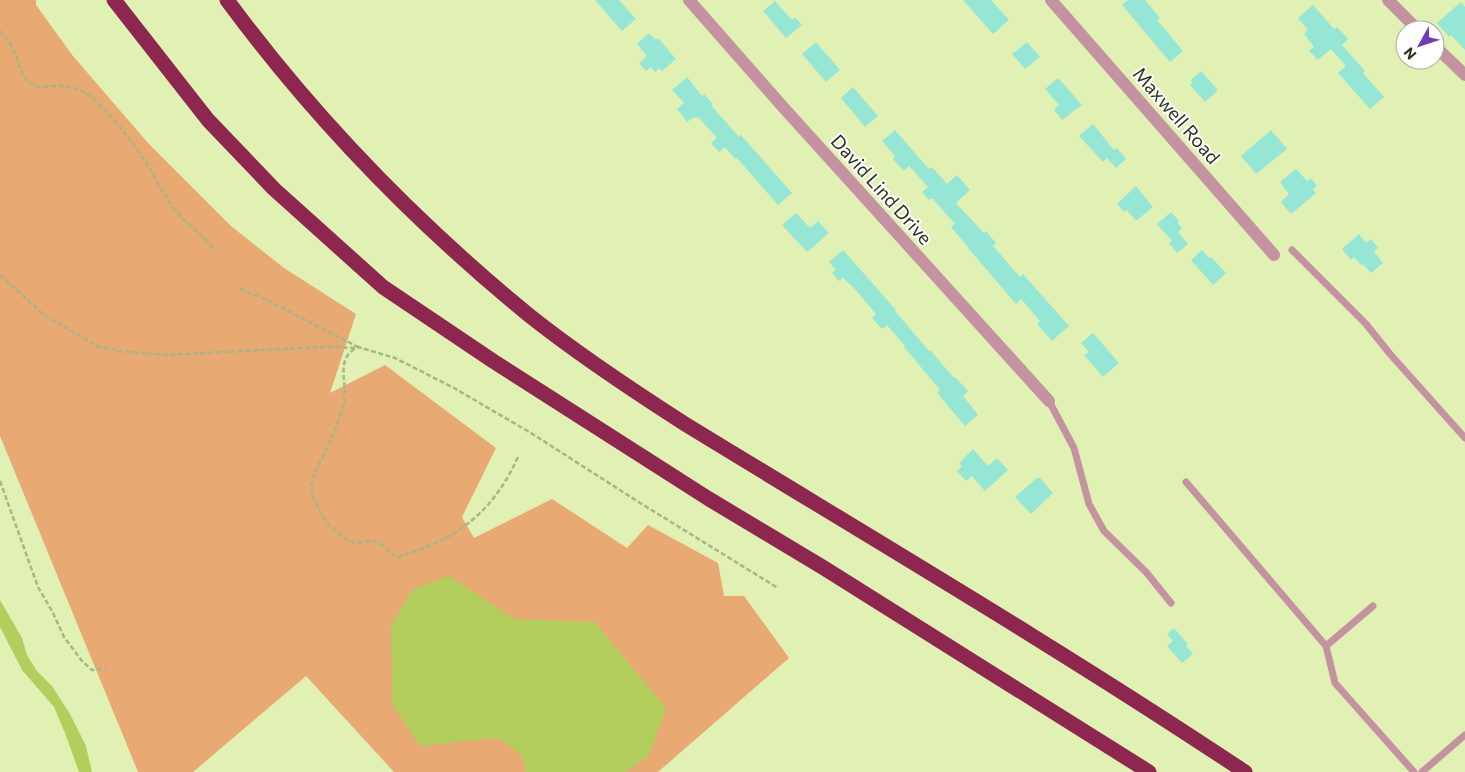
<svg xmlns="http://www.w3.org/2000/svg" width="1465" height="772" font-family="Commissioner,sans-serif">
  <rect width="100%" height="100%" fill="#e1f1b4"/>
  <!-- green -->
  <path fill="#e9a973" d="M0,0H36V5L73,56L148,143L231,226L284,268L356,314L330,393L385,365L496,448L462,517L474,538L552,499L627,548L648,525L718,563L724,596H744L789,658L658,772H394L306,676L193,772H138L0,436Z"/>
  <!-- water -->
  <g fill="#b4ce5e">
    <path d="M449,576L515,619L595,622L666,708L649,756L625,772H526L520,753L497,738L420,746L392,704L391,625L413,589Z"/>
    <path d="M0,600L22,638L27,655L37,671L52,686L70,714L86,746L92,772H79L65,733L54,707L22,670L0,627Z"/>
  </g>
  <!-- building -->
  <g fill="#96e6d6">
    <path d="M595,0H619L636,19L622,31Z"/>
    <path d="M963,0H991L1009,20L993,34Z"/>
    <path d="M1128,0H1145L1160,18L1157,20L1183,51L1170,62L1122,5Z"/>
    <path d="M775,1L792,20L795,17L802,25L786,38L763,11Z"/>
    <path d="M1461,2L1465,7V50L1451,35L1449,37L1437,23Z"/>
    <path d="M1313,5L1334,29L1337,27L1348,39L1342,45L1365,71L1363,73L1384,97L1370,109L1338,73L1346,66L1331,49L1318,60L1309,51L1314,47L1304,34L1308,30L1298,18Z"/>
    <path d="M649,33L656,40L658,38L676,59L662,71L659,68L655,72L651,67L646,71L639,63L647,56L637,44Z"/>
    <path d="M816,42L840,70L826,82L802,54Z"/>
    <path d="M1027,42L1040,57L1025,69L1012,54Z"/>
    <path d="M1201,71L1218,90L1205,102L1190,85L1192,83L1191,80Z"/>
    <path d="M687,77L702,96L704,94L713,104L711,105L739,137L741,135L792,193L778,205L737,158L735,159L725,147L719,152L711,143L717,138L698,117L696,118L694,117L687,122L677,109L684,103L672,90Z"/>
    <path d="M1058,78L1082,105L1062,120L1054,110L1059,105L1045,89Z"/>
    <path d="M853,87L878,116L865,127L841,98Z"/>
    <path d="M1093,124L1114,150L1117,148L1126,159L1116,168L1107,158L1103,162L1079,136Z"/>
    <path d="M895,130L929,169L932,167L947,184L957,175L970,190L956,203L984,233L986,231L996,243L993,246L1020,277L1023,274L1069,326L1052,341L1037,324L1040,321L1021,299L1016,304L968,248V247L951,227L955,224L932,198L929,200L922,192L928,187L909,166L904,171L893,159L895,156L882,141Z"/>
    <path d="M1271,130L1287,149L1256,174L1241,156Z"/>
    <path d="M1296,169L1307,181L1311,178L1317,186L1313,189L1316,193L1291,214L1281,202L1289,194L1280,182Z"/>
    <path d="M1136,186L1153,207L1136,221L1127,210L1124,212L1117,204Z"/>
    <path d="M1171,212L1179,221L1177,222L1182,228L1178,232L1188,244L1177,253L1169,243L1172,241L1157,224Z"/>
    <path d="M796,213L810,228L818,221L829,233L807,252L782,225Z"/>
    <path d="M1359,234L1366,243L1371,239L1378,248L1374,252L1383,263L1371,273L1363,264L1361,265L1354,257L1351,260L1342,249Z"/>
    <path d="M843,250L896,310L895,311L929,351L930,350L954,378L955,377L968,391L963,396L978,415L965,426L937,393L940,390L904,347L905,346L887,325L882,329L872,318L876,314L854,288L843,278L839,281L832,273L836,270L829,262Z"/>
    <path d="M1202,250L1209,258L1211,257L1226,273L1213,285L1191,260Z"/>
    <path d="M1093,333L1119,363L1103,377L1084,355L1089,352L1081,343Z"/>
    <path d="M973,449L988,466L997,458L1008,470L985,491L972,476L966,481L957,471L962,466L959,463Z"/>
    <path d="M1037,478H1040L1053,493L1031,514L1015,497Z"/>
    <path d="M1174,628L1188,644L1186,646L1193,654L1182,663L1167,646L1173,641L1167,634Z"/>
  </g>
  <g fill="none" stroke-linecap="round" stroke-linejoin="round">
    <!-- path -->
    <g stroke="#a8b584" stroke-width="2.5" stroke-dasharray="5 2.5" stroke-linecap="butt">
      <path d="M0,31C5,36 9,42 13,49C19,61 21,79 33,85C41,89 48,86 56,86C72,85 86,91 97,102C114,118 130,139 143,158C154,174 162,192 173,207C185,224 203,234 215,251"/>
      <path d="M0,275L44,315L97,346L119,351L165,355L324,347L355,348"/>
      <path d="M240,289L265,299L358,347"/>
      <path d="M518,457C492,514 456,540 397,557C389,553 381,541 371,541C365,541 359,544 353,542C343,539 329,527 324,518C305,488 310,481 325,452C332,438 341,416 344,402C348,381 334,359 358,347L395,358L454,388L531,433L637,501L778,588"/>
      <path d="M0,481L38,587L53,613L64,637L82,661L92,670L106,669"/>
    </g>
    <!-- lane -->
    <g stroke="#c492a0" stroke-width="7">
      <path d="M1292,250L1366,324L1390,354L1465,438"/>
      <path d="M1049,401L1074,448L1089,504L1104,531L1146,572L1171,603"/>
      <path d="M1186,482L1326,646L1335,683L1414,772"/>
      <path d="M1326,646L1373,606"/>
      <path d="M1422,772L1465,735"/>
    </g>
    <!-- street -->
    <g stroke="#c492a0" stroke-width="12">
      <path d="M689,0L783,107L1049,401"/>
      <path d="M1051,0L1274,255"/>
      <path d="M1388,0L1418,30"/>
      <path d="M1435,46L1465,75"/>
    </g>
    <!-- highway -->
    <g stroke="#8d2750" stroke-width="15">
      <path d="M114,0L208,120L274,189L383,287L493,361L709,499L824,568L1149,772"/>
      <path d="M227,0C314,118 416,223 530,316C579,355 632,390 685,424C873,539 1062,650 1245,772"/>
    </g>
  </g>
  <g text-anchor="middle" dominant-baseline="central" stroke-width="4" stroke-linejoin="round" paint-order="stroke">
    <!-- street labels -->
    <g font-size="19" fill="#2d331b" stroke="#fff">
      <text transform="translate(1177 115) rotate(49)">Maxwell Road</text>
      <text transform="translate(882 189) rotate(48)">David Lind Drive</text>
    </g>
  </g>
  <!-- north arrow -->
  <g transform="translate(1420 45) rotate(230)"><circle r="24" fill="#ffffff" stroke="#abada4"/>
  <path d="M0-4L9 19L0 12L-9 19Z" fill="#723db4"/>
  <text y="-8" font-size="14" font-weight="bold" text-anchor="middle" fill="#2d331b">N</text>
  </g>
</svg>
